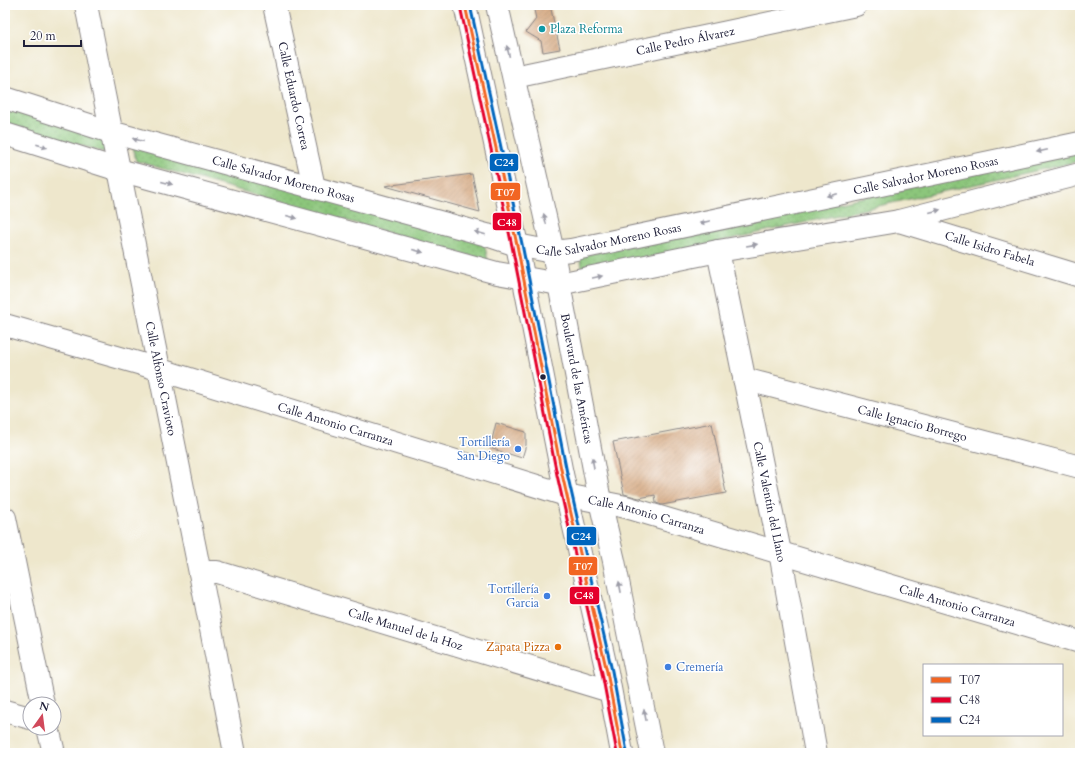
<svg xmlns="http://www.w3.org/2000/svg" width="1085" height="758" font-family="Cardo,serif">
  <defs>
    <pattern id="grass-dots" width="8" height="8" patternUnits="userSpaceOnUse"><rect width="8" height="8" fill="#8cc67b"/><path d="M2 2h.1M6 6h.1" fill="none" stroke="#78aa6b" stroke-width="1.8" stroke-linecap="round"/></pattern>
    <pattern id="building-hatch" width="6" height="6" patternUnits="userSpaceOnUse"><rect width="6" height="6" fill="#d1a074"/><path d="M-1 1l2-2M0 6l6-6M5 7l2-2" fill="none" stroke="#a98260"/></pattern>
  </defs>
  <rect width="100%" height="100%" fill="#fff"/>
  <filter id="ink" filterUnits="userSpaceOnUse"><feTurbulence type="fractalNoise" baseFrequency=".025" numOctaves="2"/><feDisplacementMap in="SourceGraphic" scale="8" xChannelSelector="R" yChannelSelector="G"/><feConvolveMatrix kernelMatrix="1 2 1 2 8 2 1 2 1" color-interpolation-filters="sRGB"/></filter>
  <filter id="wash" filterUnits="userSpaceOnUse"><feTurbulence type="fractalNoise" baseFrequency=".012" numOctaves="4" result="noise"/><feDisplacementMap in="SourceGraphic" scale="16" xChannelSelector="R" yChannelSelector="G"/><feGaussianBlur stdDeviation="0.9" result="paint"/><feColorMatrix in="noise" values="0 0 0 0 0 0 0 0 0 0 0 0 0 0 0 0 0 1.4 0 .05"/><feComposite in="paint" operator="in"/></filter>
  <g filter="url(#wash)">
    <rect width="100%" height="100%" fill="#eee7cc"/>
    <!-- grass -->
    <g fill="url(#grass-dots)" stroke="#57745b">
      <path d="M5,106L107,136L110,154L5,123Z"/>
      <path d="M132,142L484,242L488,261L136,161Z"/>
      <path d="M1080,152V161L583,272L580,256Z"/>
    </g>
    <g id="blocks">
      <!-- building -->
      <g fill="url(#building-hatch)">
        <path d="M533,5H550L560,49L543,52L541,41L526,32L536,19Z"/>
        <path d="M472,174L480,212L385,186Z"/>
        <path d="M496,423L526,432V445L522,458L490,448Z"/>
        <path d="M712,423L726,493L662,505L656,503L655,495L639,498L624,494L613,442Z"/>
      </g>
    </g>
  </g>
  <g filter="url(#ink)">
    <use href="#blocks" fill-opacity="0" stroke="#888484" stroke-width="1"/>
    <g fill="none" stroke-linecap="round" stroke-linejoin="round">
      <defs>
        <g id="minor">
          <path id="s1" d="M86,5L204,593L235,753"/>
          <path id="s2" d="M274,5L314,187"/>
          <path id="s3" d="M514,77L856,5"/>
          <path id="s4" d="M5,98L111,132L487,235L517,245L553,252L571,250L1080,143"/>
          <path d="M5,134L119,170L497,273L559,284L718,251L899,221L1080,174"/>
          <path id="s5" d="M899,221L1080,276"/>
          <path id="s6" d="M718,251L780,552L816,753"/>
          <path id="s7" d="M5,325L138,363L566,495L626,507L1080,642"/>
          <path id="s8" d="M744,379L1080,467"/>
          <path d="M5,518L43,704"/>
          <path id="s9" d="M200,572H217L610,691"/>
          <path d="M5,711L30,718"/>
          <path d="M48,728L54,753"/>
        </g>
        <g id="major">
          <path d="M465,5L517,245L562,474L607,672L622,753"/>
          <path id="s10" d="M497,5L553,252L600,501L614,561L652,753"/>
        </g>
      </defs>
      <!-- minor casing -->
      <use href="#minor" stroke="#888484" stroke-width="24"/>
      <!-- major casing -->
      <use href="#major" stroke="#888484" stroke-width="24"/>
      <!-- minor -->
      <use href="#minor" stroke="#fff" stroke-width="22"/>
      <!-- major -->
      <use href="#major" stroke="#fff" stroke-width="22"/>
      <defs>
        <path id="bus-1" d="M465,5L517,245L562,474L607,672L622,753"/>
        <path id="bus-2" d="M460,6L512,246L557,475L602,673L617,753"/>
        <path id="bus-3" d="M470,5L522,244L567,473L612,671L627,752"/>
      </defs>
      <!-- bus-1 casing -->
      <use href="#bus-1" stroke="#fff" stroke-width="6"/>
      <!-- bus-2 casing -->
      <use href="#bus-2" stroke="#fff" stroke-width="6"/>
      <!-- bus-3 casing -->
      <use href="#bus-3" stroke="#fff" stroke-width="6"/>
      <!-- bus-1 -->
      <use href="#bus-1" stroke="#f26522" stroke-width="3"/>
      <!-- bus-2 -->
      <use href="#bus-2" stroke="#e4002b" stroke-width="3"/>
      <!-- bus-3 -->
      <use href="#bus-3" stroke="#0065bd" stroke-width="3"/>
    </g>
    <!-- one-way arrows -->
    <defs><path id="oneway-solid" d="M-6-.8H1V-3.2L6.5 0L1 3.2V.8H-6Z"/></defs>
    <g fill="#9c9ca7">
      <use href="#oneway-solid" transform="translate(508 51) rotate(-104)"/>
      <use href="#oneway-solid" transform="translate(138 140) rotate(-165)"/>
      <use href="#oneway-solid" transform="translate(42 146) rotate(18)"/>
      <use href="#oneway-solid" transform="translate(1042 151) rotate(168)"/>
      <use href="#oneway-solid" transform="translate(167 183) rotate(15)"/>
      <use href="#oneway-solid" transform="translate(832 195) rotate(168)"/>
      <use href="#oneway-solid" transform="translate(935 211) rotate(-14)"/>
      <use href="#oneway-solid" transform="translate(292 217) rotate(15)"/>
      <use href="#oneway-solid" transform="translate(545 219) rotate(-104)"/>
      <use href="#oneway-solid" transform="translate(705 222) rotate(168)"/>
      <use href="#oneway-solid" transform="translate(480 233) rotate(-164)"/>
      <use href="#oneway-solid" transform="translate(752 245) rotate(-9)"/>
      <use href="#oneway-solid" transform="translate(418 251) rotate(15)"/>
      <use href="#oneway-solid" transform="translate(597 277) rotate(-12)"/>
      <use href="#oneway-solid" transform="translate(593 463) rotate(-101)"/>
      <use href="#oneway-solid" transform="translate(620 587) rotate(-101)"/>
      <use href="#oneway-solid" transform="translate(645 715) rotate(-101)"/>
    </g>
  </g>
  <!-- markers -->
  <circle fill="#0f9aa8" stroke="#fff" stroke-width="1.5" cx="542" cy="29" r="4"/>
  <circle fill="#22223b" stroke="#fff" stroke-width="1.5" cx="543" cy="377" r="3.5"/>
  <g fill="#3f7fe0" stroke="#fff" stroke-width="1.5">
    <circle cx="518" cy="449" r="4"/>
    <circle cx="547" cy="596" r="4"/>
    <circle cx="668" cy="667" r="4"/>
  </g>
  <circle fill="#e8710a" stroke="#fff" stroke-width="1.5" cx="558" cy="647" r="4"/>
  <g text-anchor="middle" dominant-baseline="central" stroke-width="3" stroke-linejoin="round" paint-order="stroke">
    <!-- culture labels -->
    <g font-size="12" fill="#0d838f" stroke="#fff" text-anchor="start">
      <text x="550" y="29">Plaza Reforma</text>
    </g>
    <!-- street labels -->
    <g font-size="12" fill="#22223b" stroke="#fff">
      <text stroke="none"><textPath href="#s3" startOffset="175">Calle Pedro Álvarez</textPath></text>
      <text stroke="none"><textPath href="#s2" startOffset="93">Calle Eduardo Correa</textPath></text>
      <text stroke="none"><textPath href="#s4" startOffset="950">Calle Salvador Moreno Rosas</textPath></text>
      <text stroke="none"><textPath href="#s4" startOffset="290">Calle Salvador Moreno Rosas</textPath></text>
      <text stroke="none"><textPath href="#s4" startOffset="626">Calle Salvador Moreno Rosas</textPath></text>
      <text stroke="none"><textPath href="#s5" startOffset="95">Calle Isidro Fabela</textPath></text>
      <text stroke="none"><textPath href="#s10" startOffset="382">Boulevard de las Américas</textPath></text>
      <text stroke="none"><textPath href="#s1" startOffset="381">Calle Alfonso Cravioto</textPath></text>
      <text stroke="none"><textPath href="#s7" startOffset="345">Calle Antonio Carranza</textPath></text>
      <text stroke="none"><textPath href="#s8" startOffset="174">Calle Ignacio Borrego</textPath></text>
      <text stroke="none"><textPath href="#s6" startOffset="256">Calle Valentín del Llano</textPath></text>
      <text stroke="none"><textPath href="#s7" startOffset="669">Calle Antonio Carranza</textPath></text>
      <text stroke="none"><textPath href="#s7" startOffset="993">Calle Antonio Carranza</textPath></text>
      <text stroke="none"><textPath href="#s9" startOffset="214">Calle Manuel de la Hoz</textPath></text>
    </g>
    <!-- shop labels -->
    <g font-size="12" fill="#366cbe" stroke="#fff" text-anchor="end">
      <text x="510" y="442">Tortillería<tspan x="510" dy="14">San Diego</tspan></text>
      <text x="539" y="589">Tortillería<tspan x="539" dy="14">Garcia</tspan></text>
      <text x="676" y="667" text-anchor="start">Cremería</text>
    </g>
    <!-- food labels -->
    <g font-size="12" fill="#c56008" stroke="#fff" text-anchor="end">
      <text x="550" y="647">Zapata Pizza</text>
    </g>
  </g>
  <g stroke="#fff" stroke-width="1.5">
    <rect x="489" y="153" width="30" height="19" rx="4" fill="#0065bd"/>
    <rect x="490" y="182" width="31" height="19" rx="4" fill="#f26522"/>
    <rect x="492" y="212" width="30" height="19" rx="4" fill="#e4002b"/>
    <rect x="566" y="526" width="31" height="20" rx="4" fill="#0065bd"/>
    <rect x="568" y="556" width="30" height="20" rx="4" fill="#f26522"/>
    <rect x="569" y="586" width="31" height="19" rx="4" fill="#e4002b"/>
  </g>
  <g font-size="11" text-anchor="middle" font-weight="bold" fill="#fff">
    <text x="504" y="166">C24</text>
    <text x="505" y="196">T07</text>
    <text x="507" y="226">C48</text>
    <text x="581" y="540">C24</text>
    <text x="583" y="570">T07</text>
    <text x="584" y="599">C48</text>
  </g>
  <!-- margin -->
  <rect width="1085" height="758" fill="none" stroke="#fff" stroke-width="20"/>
  <!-- legend -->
  <rect x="923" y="664" width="140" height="72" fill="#ffffff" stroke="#a7a7b1"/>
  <rect x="931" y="677" width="20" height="6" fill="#f26522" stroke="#a7a7b1"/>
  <text x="959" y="684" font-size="12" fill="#22223b">T07</text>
  <rect x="931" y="697" width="20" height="6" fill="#e4002b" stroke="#a7a7b1"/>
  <text x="959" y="704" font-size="12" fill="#22223b">C48</text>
  <rect x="931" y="717" width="20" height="6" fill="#0065bd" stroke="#a7a7b1"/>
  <text x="959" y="724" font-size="12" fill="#22223b">C24</text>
  <!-- north arrow -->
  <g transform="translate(42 716) rotate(14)"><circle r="19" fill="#ffffff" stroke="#a7a7b1"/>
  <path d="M0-3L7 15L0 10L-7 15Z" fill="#d1495b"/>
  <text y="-6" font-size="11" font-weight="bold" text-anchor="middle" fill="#22223b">N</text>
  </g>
  <!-- scale -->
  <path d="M24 40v6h57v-6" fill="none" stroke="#22223b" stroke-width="2"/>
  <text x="30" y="40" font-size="12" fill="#22223b" stroke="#ffffff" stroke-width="3" paint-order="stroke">20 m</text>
</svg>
